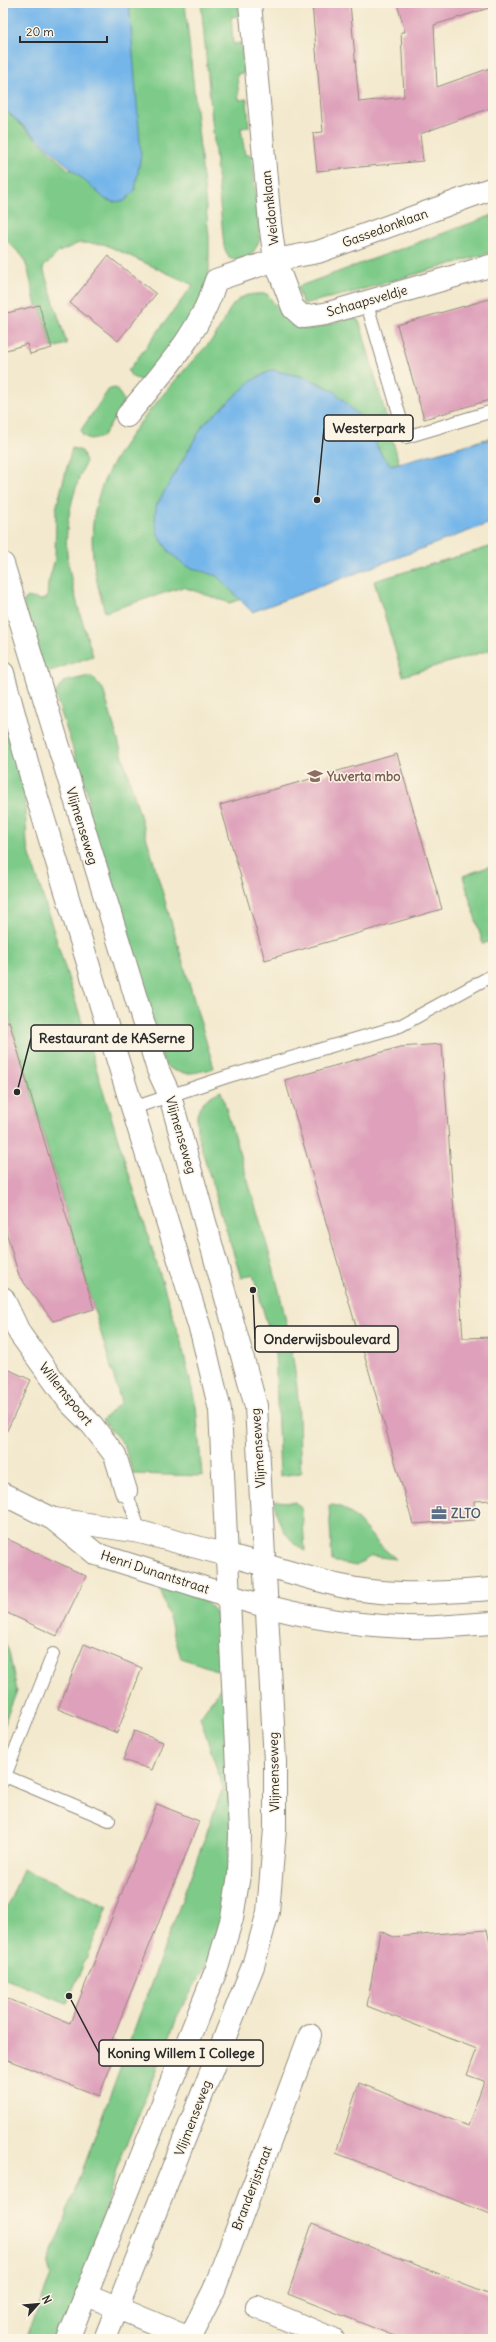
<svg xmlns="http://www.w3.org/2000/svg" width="496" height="2342" font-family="Delius,sans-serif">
  <rect width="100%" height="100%" fill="#fcf5e5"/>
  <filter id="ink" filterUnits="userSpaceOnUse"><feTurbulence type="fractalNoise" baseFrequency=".025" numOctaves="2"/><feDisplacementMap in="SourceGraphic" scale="8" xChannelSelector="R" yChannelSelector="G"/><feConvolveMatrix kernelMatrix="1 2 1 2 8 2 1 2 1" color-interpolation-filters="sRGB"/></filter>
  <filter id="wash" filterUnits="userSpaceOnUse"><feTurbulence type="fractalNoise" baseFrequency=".012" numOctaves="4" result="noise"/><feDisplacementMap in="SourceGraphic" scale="16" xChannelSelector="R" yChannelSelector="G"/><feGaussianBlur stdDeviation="0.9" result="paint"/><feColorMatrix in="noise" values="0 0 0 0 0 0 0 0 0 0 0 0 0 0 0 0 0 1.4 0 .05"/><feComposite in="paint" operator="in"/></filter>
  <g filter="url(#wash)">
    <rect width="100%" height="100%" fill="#f3e9ce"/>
    <!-- green -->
    <g fill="#7ecb89" stroke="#547b5a">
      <path d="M129,3H185L209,236V274L200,305L151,374L141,380L132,377L128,371L193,285L104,244L79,243L59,252L43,268L67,344L52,348L39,305L36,306L28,270L23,257L3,237V108L70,171L130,11Z"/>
      <path d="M201,3H238L239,16L231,17L233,44L241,43L244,73L237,74L239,100L247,99L249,127L241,128L245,155H252L260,239L252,255L238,261L229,258L224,247Z"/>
      <path d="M493,215V252L350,293L303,304L297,287Z"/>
      <path d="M267,294C300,338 301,334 350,317L357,319L360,323L399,463L391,465L382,456L366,423L334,391L308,378L272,370L389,467L493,437V509L230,603L183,587L105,612C94,576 87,539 97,502C108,454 156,403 187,367C197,355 209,345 217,333C224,322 228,308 238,300C246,293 258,294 267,294Z"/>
      <path d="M116,388L125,402L102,437L90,439L83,436L81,430L109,389Z"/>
      <path d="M72,448L82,451L86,461C74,489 64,523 67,554C71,588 83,623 93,656L48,672H42L23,602L27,597L41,600L47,598L48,584L55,559L56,509Z"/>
      <path d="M493,546V649L403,676L374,581Z"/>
      <path d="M85,677H92L103,689L214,1068C195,1073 181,1078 164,1064L88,823V795L55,694L63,682Z"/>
      <path d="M3,722L24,785L27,845L181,1342L196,1406L202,1476L133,1474L124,1445L102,1420L121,1402L3,996Z"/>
      <path d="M493,865V940L483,944L463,876Z"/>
      <path d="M221,1091C248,1187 286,1289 297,1388C300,1416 299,1445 301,1473L280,1476L275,1352L253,1274L241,1278L198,1137C194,1113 197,1101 221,1091Z"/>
      <path d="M274,1501L295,1502L302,1509L305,1551C286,1539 277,1523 274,1501Z"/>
      <path d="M329,1505C350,1504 365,1530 378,1543C383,1548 390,1554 396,1559L371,1556L356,1566L332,1561Z"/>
      <path d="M159,1584C222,1600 221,1611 225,1673L181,1658Z"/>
      <path d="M4,1639L9,1652L17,1691L3,1726Z"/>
      <path d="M221,1687H225L231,1834L223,1918L212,1955L179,2013L116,2170L94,2258L61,2339H26L51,2275L48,2264L223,1788L200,1717Z"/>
      <path d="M23,1869L108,1907L67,2003L3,1978V1917Z"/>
    </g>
    <!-- water -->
    <g fill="#75b6ea" stroke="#50708a">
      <path d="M3,3H129L141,154L135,190L125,201L113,202L105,199L3,108Z"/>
      <path d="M272,370L308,378L334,391L366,423L382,456L391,465L493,438V522L252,612L217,576L186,566L170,553L158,535L155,521L156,506L203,425L251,381Z"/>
    </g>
    <g id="blocks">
      <!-- building -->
      <g fill="#dea0ba">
        <path d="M312,3H350L359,102L404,97L401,32H405L397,3H488L489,8L434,25L437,87L493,67V107L420,134L423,161L317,171L313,133L323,132Z"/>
        <path d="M108,256L156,294L118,341L70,303Z"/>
        <path d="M493,298V399L424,419L397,325Z"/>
        <path d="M39,305L52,348L30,354L27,344L3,351V314Z"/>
        <path d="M397,754L442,909L265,960L220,805Z"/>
        <path d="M9,1021L94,1309L53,1321L19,1276L3,1221V1022Z"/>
        <path d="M442,1044L463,1338L493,1337V1500L474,1501L475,1520L413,1524L285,1080L400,1047Z"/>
        <path d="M3,1367L31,1380L3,1439Z"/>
        <path d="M3,1537L86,1576L57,1636L3,1611Z"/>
        <path d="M84,1644L142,1668L117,1733L58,1709Z"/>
        <path d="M134,1731L163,1742L152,1770L123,1760Z"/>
        <path d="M157,1804L199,1821L112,2040L120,2043L99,2096L3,2058V1997L70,2023Z"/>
        <path d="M487,1930L493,1956V2215L336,2153L359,2083L468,2126L484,2081L467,2075L477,2049L367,2006L380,1931L394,1937Z"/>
        <path d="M312,2224L493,2295V2339H402L288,2294Z"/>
      </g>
    </g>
  </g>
  <g filter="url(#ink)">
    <use href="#blocks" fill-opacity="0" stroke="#8f8a7c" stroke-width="1"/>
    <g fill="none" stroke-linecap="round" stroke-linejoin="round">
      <defs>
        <g id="lane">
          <path d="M366,301L406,437L493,411"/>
          <path d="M133,1108L226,1077L400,1026L493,975"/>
          <path d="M126,1491L140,1532"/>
          <path d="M5,1776L109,1820"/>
          <path d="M3,1781L53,1654"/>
        </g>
        <g id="street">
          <path d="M250,3L270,223L275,260L293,308L303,317L325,314L493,265"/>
          <path d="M127,416C161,374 201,333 216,280L275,260L318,252L493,188"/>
          <path d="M3,1298L20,1334L70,1403L92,1425L115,1455L126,1491"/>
          <path d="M3,1494L53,1519L96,1554L230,1596"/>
          <path d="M54,1519L140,1532L227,1555"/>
          <path d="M85,2294L189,2338"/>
          <path d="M257,2307L333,2339"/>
          <path d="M189,2339L214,2290L310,2035"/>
        </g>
        <g id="secondary">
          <path d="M3,564L158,1070L170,1096L256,1406L275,1762V1829L268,1912L253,1966L105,2339"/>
          <path d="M3,673L33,784L202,1335L220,1410L240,1832L239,1875L232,1918L217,1968L68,2339"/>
          <path d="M227,1555C265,1564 303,1577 341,1586C391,1598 443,1592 493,1589"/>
          <path d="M230,1596C295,1616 366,1629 435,1627C454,1626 474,1624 493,1623"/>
        </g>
      </defs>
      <!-- lane casing -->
      <use href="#lane" stroke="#8f8a7c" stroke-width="14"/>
      <!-- street casing -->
      <use href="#street" stroke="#8f8a7c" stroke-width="24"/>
      <!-- secondary casing -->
      <use href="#secondary" stroke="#8f8a7c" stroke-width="24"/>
      <!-- lane -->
      <use href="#lane" stroke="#fff" stroke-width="12"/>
      <!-- street -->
      <use href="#street" stroke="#fff" stroke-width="22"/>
      <!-- secondary -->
      <use href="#secondary" stroke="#fff" stroke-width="22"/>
    </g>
  </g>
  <!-- icons -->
  <defs>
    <symbol id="university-bare" viewBox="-9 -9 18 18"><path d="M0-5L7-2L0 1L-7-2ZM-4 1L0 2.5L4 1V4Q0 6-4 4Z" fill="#8d6e63" stroke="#fcf5e5" stroke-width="2.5" paint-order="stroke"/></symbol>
    <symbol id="office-bare" viewBox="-9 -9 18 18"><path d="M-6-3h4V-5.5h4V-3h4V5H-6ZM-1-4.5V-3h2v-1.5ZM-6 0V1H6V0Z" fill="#5c6f8a" stroke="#fcf5e5" stroke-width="2.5" paint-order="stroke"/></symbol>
  </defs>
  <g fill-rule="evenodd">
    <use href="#university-bare" x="304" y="765" width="22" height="22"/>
    <use href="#office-bare" x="428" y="1502" width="22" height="22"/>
  </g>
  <g text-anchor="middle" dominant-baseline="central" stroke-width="3" stroke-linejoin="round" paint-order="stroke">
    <!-- street labels -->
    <g font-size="13" fill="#2b2b2b" stroke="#fcf5e5">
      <text transform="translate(270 208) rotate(-96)">Weidonklaan</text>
      <text transform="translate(385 228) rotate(-20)">Gassedonklaan</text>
      <text transform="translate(367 301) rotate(-16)">Schaapsveldje</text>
      <text transform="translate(82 826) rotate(73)">Vlijmenseweg</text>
      <text transform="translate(181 1135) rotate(74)">Vlijmenseweg</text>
      <text transform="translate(66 1394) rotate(51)">Willemspoort</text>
      <text transform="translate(258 1448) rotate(-94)">Vlijmenseweg</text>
      <text transform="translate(155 1572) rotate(18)">Henri Dunantstraat</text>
      <text transform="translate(274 1772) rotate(-91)">Vlijmenseweg</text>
      <text transform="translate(193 2118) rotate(-69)">Vlijmenseweg</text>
      <text transform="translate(252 2188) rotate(-69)">Branderijstraat</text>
    </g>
    <!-- education labels -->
    <g font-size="13" font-weight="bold" fill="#785e54" stroke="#fcf5e5" text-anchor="start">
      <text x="327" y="776">Yuverta mbo</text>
    </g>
    <!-- service labels -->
    <g font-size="13" font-weight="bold" fill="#4e5e75" stroke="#fcf5e5" text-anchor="start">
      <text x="451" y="1513">ZLTO</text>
    </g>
  </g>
  <!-- callouts -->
  <path fill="none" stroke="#2b2b2b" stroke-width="1.5" d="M317 500L324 428M17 1092L31 1038M253 1290L255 1339M69 1996L99 2053"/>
  <g fill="#2b2b2b" stroke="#fcf5e5" stroke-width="1.5">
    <circle cx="317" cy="500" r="4"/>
    <circle cx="17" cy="1092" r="4"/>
    <circle cx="253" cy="1290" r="4"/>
    <circle cx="69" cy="1996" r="4"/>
  </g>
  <g fill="#fcf5e5" stroke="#2b2b2b" stroke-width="1.5">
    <rect x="324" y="415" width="89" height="26" rx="4"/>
    <rect x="31" y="1025" width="162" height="26" rx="4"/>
    <rect x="255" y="1326" width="143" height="26" rx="4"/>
    <rect x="99" y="2040" width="164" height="26" rx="4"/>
  </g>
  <g font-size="14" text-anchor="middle" font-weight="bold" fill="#2b2b2b">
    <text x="369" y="433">Westerpark</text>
    <text x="112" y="1043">Restaurant de KASerne</text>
    <text x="327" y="1344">Onderwijsboulevard</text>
    <text x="181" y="2058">Koning Willem I College</text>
  </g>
  <!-- margin -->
  <rect width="496" height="2342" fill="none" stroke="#fcf5e5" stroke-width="16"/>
  <!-- north arrow -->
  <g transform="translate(38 2304) rotate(63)" stroke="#fcf5e5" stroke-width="3" paint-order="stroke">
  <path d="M0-3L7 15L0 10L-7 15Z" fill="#2b2b2b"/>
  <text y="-6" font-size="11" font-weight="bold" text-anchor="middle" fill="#2b2b2b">N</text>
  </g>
  <!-- scale -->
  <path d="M20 36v6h87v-6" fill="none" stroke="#2b2b2b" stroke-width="2"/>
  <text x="26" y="36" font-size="12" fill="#2b2b2b" stroke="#fcf5e5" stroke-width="3" paint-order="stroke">20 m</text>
</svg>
